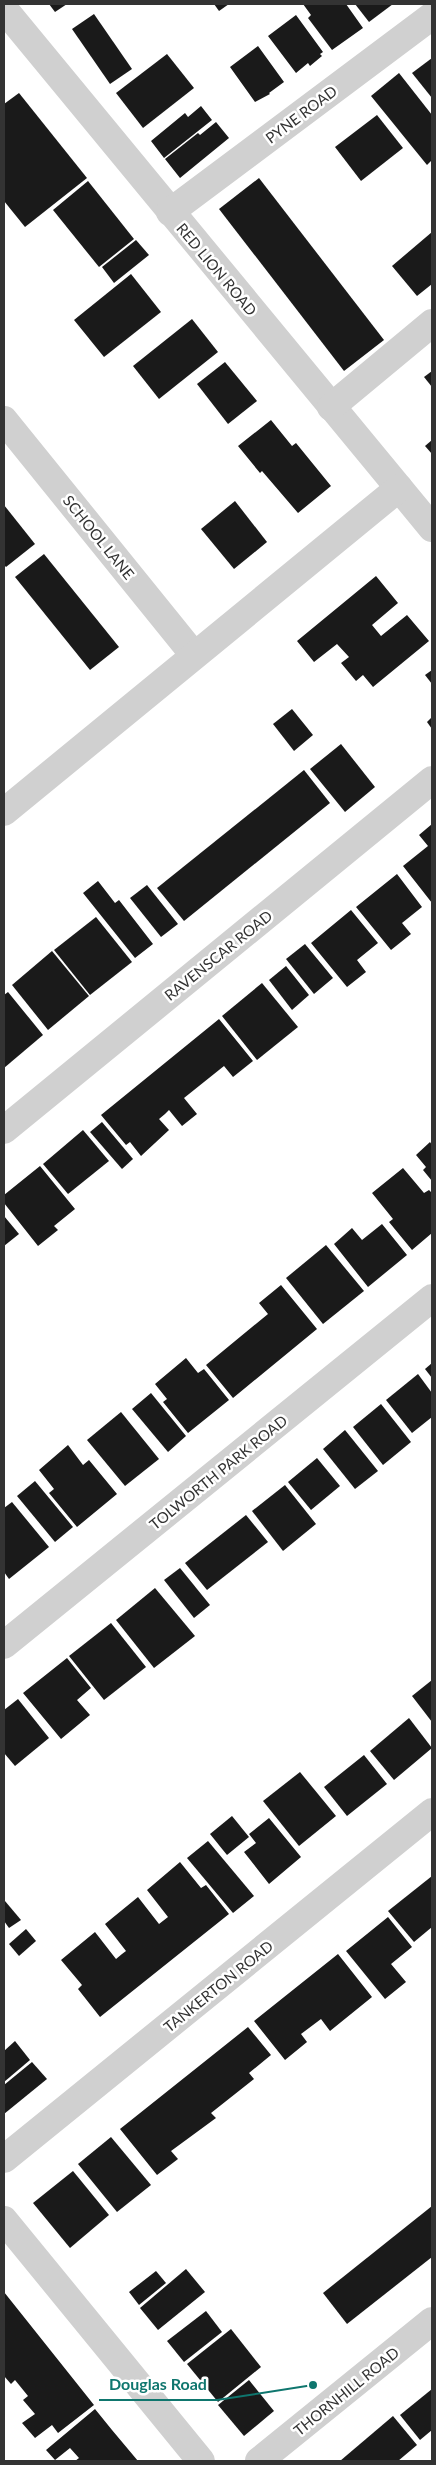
<svg xmlns="http://www.w3.org/2000/svg" width="436" height="2465" font-family="Lato,sans-serif">
  <rect width="100%" height="100%" fill="#fff"/>
  <!-- building -->
  <g fill="#1a1a1a">
    <path d="M49,4H67L55,12Z"/>
    <path d="M214,4H229L219,11Z"/>
    <path d="M303,4H346L363,28L332,50L308,18L311,15Z"/>
    <path d="M355,4H393L369,22Z"/>
    <path d="M94,14L132,69L110,84L72,29Z"/>
    <path d="M296,15L323,52L320,54L322,56L310,66L308,63L296,73L268,36Z"/>
    <path d="M258,46L284,82L269,93L270,94L255,102L230,67Z"/>
    <path d="M167,54L194,88L143,128L116,93Z"/>
    <path d="M432,58V98L412,73Z"/>
    <path d="M399,73L432,115V160L427,165L371,96Z"/>
    <path d="M19,93L87,178L25,227L4,201V104Z"/>
    <path d="M201,106L212,120L164,158L151,141L185,113L188,117Z"/>
    <path d="M377,115L403,148L361,181L335,147Z"/>
    <path d="M216,122L229,138L180,178L165,159L198,133L200,135Z"/>
    <path d="M259,178L384,340L344,371L219,209Z"/>
    <path d="M88,181L134,239L99,267L53,210Z"/>
    <path d="M432,232V284L417,296L392,266Z"/>
    <path d="M136,240L149,255L114,283L102,267Z"/>
    <path d="M131,274L161,312L104,357L74,320Z"/>
    <path d="M192,319L218,352L159,399L133,366Z"/>
    <path d="M225,362L257,401L228,424L197,384Z"/>
    <path d="M432,371V387L424,377Z"/>
    <path d="M271,420L292,446L296,443L331,486L298,513L262,471L260,473L238,446Z"/>
    <path d="M432,440V454L425,446Z"/>
    <path d="M235,501L267,542L234,569L201,529Z"/>
    <path d="M4,505L35,544L6,567L4,565Z"/>
    <path d="M44,554L119,647L90,670L15,577Z"/>
    <path d="M376,576L398,603L372,625L381,636L407,615L429,641L373,687L363,675L356,681L341,663L349,657L337,644L314,662L297,641Z"/>
    <path d="M432,670V684L425,675Z"/>
    <path d="M292,709L313,735L294,751L273,724Z"/>
    <path d="M432,717V729L427,722Z"/>
    <path d="M341,744L375,787L345,812L310,769Z"/>
    <path d="M304,770L330,803L184,921L157,888Z"/>
    <path d="M432,824V903L403,866L428,846L419,835Z"/>
    <path d="M397,874L422,907L402,923L411,934L391,950L356,907Z"/>
    <path d="M98,881L115,903L119,900L153,944L135,958L83,893Z"/>
    <path d="M147,885L178,924L161,937L130,898Z"/>
    <path d="M351,910L378,943L357,960L366,972L347,987L311,943Z"/>
    <path d="M96,917L132,962L90,995L54,950Z"/>
    <path d="M305,944L333,978L314,994L286,959Z"/>
    <path d="M52,951L89,996L48,1030L12,985Z"/>
    <path d="M286,966L309,995L292,1010L269,980Z"/>
    <path d="M262,983L298,1027L257,1060L222,1016Z"/>
    <path d="M8,992L43,1035L4,1068V995Z"/>
    <path d="M219,1019L253,1061L233,1077L224,1066L184,1098L197,1114L182,1126L169,1110L165,1114L159,1119L169,1130L141,1156L130,1142L126,1145L101,1115Z"/>
    <path d="M102,1122L133,1159L122,1169L90,1132Z"/>
    <path d="M83,1130L109,1161L68,1194L43,1164Z"/>
    <path d="M430,1142L432,1145V1181L423,1170L426,1167L416,1155Z"/>
    <path d="M40,1166L75,1209L54,1226L58,1230L38,1246L4,1203V1195Z"/>
    <path d="M403,1168L424,1193L429,1190L432,1193V1233L412,1250L389,1222L393,1219L372,1193Z"/>
    <path d="M4,1216L19,1234L4,1246Z"/>
    <path d="M382,1224L407,1255L368,1287L334,1244L352,1228L362,1240Z"/>
    <path d="M326,1245L364,1291L323,1324L286,1278Z"/>
    <path d="M281,1285L317,1329L233,1398L206,1365L268,1314L259,1303Z"/>
    <path d="M186,1358L198,1373L204,1369L229,1400L188,1433L163,1402L167,1399L155,1384Z"/>
    <path d="M432,1363V1378L425,1369Z"/>
    <path d="M418,1374L432,1393V1417L412,1433L386,1400Z"/>
    <path d="M151,1393L186,1436L168,1452L132,1409Z"/>
    <path d="M381,1404L411,1442L383,1465L353,1427Z"/>
    <path d="M121,1412L159,1459L125,1486L87,1440Z"/>
    <path d="M345,1430L378,1471L355,1489L323,1449Z"/>
    <path d="M68,1445L83,1465L89,1460L117,1494L77,1527L49,1493L54,1489L39,1470Z"/>
    <path d="M317,1458L340,1486L311,1510L288,1482Z"/>
    <path d="M35,1481L73,1527L55,1542L17,1496Z"/>
    <path d="M285,1485L316,1524L283,1551L252,1511Z"/>
    <path d="M12,1502L49,1547L9,1579L4,1572V1508Z"/>
    <path d="M246,1515L268,1542L207,1590L185,1563Z"/>
    <path d="M180,1568L210,1605L194,1618L164,1580Z"/>
    <path d="M155,1588L195,1636L154,1668L116,1620Z"/>
    <path d="M111,1623L146,1667L104,1700L69,1656Z"/>
    <path d="M67,1658L91,1688L77,1700L90,1715L61,1739L23,1693Z"/>
    <path d="M432,1680V1722L412,1696Z"/>
    <path d="M18,1699L49,1738L15,1766L4,1753V1710Z"/>
    <path d="M409,1718L432,1748L394,1780L370,1751Z"/>
    <path d="M364,1755L387,1784L347,1816L324,1787Z"/>
    <path d="M300,1772L336,1816L299,1846L263,1801Z"/>
    <path d="M232,1816L249,1837L227,1855L210,1834Z"/>
    <path d="M269,1818L301,1857L269,1884L244,1852L256,1843L249,1834Z"/>
    <path d="M208,1841L254,1896L233,1913L187,1858Z"/>
    <path d="M180,1862L201,1888L206,1885L229,1914L100,2017L78,1989L82,1985L61,1960L95,1932L116,1959L122,1954L126,1951L105,1924L138,1897L159,1924L168,1917L147,1890Z"/>
    <path d="M432,1876V1927L414,1942L388,1911Z"/>
    <path d="M5,1901L21,1920L9,1928L4,1921Z"/>
    <path d="M388,1917L412,1947L391,1964L406,1982L385,1999L346,1951Z"/>
    <path d="M26,1929L36,1941L19,1956L9,1944Z"/>
    <path d="M338,1954L372,1997L330,2031L321,2019L301,2034L307,2042L285,2060L254,2021Z"/>
    <path d="M248,2027L271,2055L249,2073L254,2079L211,2113L216,2118L171,2151L178,2159L157,2175L120,2129Z"/>
    <path d="M15,2041L30,2060L4,2082V2051Z"/>
    <path d="M32,2062L47,2079L4,2114V2085Z"/>
    <path d="M111,2137L151,2185L117,2212L78,2164Z"/>
    <path d="M73,2171L109,2215L70,2248L33,2203Z"/>
    <path d="M432,2206V2257L347,2324L323,2293Z"/>
    <path d="M186,2269L205,2292L158,2330L140,2308Z"/>
    <path d="M156,2271L166,2283L139,2305L129,2292Z"/>
    <path d="M4,2292L94,2405L58,2433L52,2425L35,2438L22,2423L35,2414L23,2400L28,2396L15,2380L11,2384L4,2376Z"/>
    <path d="M206,2311L222,2332L184,2362L167,2341Z"/>
    <path d="M231,2329L261,2367L218,2402L187,2364Z"/>
    <path d="M249,2380L274,2411L244,2436L218,2405Z"/>
    <path d="M432,2389V2430L420,2440L400,2415Z"/>
    <path d="M95,2409L112,2430L138,2461H75L79,2458L70,2448L55,2460L46,2450Z"/>
    <path d="M393,2416L417,2445L398,2461H340Z"/>
  </g>
  <g fill="none" stroke-linecap="round" stroke-linejoin="round">
    <!-- minor -->
    <g stroke="#d0d0d0" stroke-width="28">
      <path d="M4,9L432,528"/>
      <path d="M170,212L432,16"/>
      <path d="M331,407L432,323"/>
      <path d="M4,420L194,655"/>
      <path d="M4,812L399,488"/>
      <path d="M4,1130L432,780"/>
      <path d="M4,1645L432,1298"/>
      <path d="M4,2159L432,1812"/>
      <path d="M4,2220L201,2461"/>
      <path d="M259,2461L432,2321"/>
    </g>
  </g>
  <g text-anchor="middle" dominant-baseline="central" stroke-width="5" stroke-linejoin="round" paint-order="stroke">
    <!-- street labels -->
    <g font-size="15" fill="#333" stroke="#fff">
      <text transform="translate(301 114) rotate(-37)">PYNE ROAD</text>
      <text transform="translate(217 269) rotate(50)">RED LION ROAD</text>
      <text transform="translate(99 537) rotate(51)">SCHOOL LANE</text>
      <text transform="translate(218 955) rotate(-39)">RAVENSCAR ROAD</text>
      <text transform="translate(218 1472) rotate(-39)">TOLWORTH PARK ROAD</text>
      <text transform="translate(218 1986) rotate(-39)">TANKERTON ROAD</text>
      <text transform="translate(346 2391) rotate(-39)">THORNHILL ROAD</text>
    </g>
  </g>
  <!-- callouts -->
  <path fill="none" stroke="#0f766e" stroke-width="2" d="M313 2385L217 2400H99"/>
  <circle fill="#0f766e" stroke="#fff" stroke-width="2" cx="313" cy="2385" r="5"/>
  <g font-size="16" text-anchor="middle" font-weight="bold" fill="#0f766e" stroke="#fff" stroke-width="5" stroke-linejoin="round" paint-order="stroke">
    <text x="158" y="2390">Douglas Road</text>
  </g>
  <!-- border -->
  <rect width="436" height="2465" fill="none" stroke="#333333" stroke-width="10"/>
</svg>
